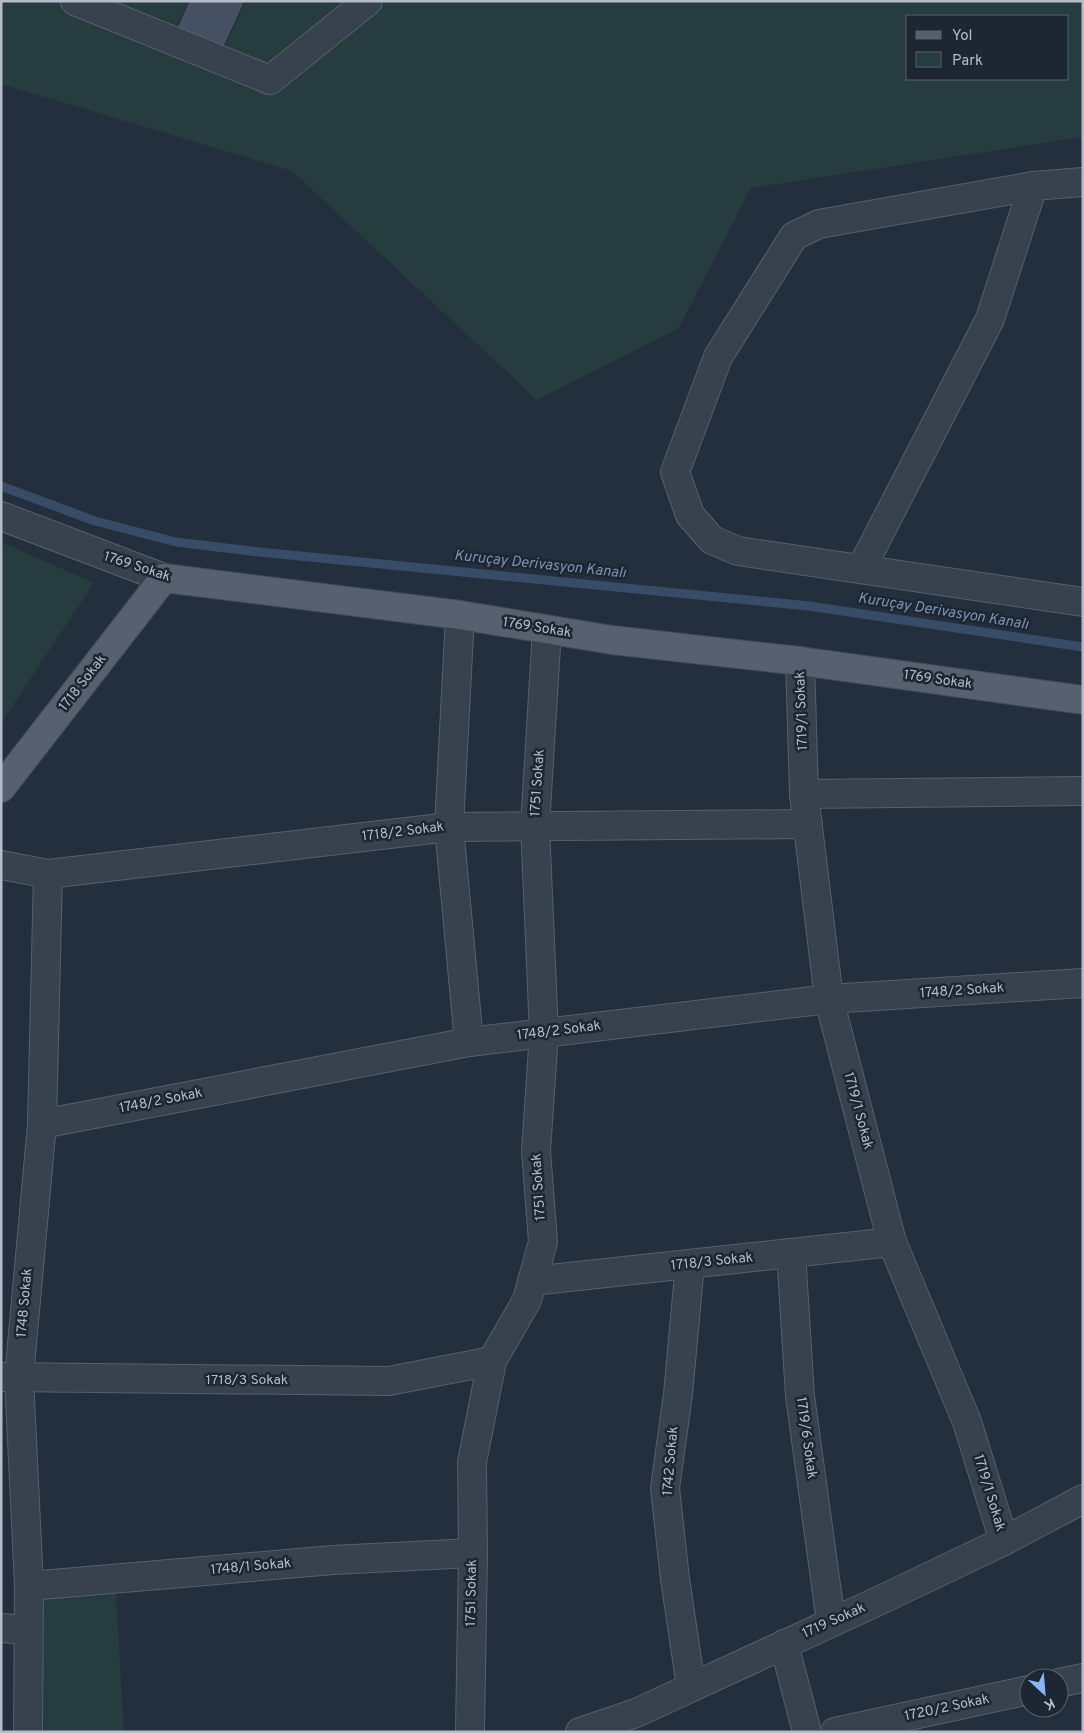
<svg xmlns="http://www.w3.org/2000/svg" width="1084" height="1733" font-family="Overpass,sans-serif">
  <rect width="100%" height="100%" fill="#242f3e"/>
  <!-- green -->
  <g fill="#263c3f" fill-rule="evenodd">
    <path d="M1,1H1083V137L751,188L679,328L537,400L292,171L1,84ZM908,16H1068V79H908Z"/>
    <path d="M1,542L94,583L1,723Z"/>
    <path d="M115,1578L124,1732H40V1596Z"/>
  </g>
  <g fill="none" stroke-linecap="round" stroke-linejoin="round">
    <!-- stream -->
    <path stroke="#394c67" stroke-width="9" d="M1,486L95,521L176,542L259,552L809,606L1083,647"/>
  </g>
  <!-- building -->
  <path fill="#455162" stroke="#1f2835" d="M189,1H245L223,49L177,28Z"/>
  <g fill="none" stroke-linecap="round" stroke-linejoin="round">
    <defs>
      <g id="minor">
        <path d="M75,1L270,80L368,1"/>
        <path d="M1083,182L1033,186L819,224L794,236L718,357L675,472L690,515L712,540L738,551L1083,602"/>
        <path d="M1,516L164,578"/>
        <path d="M861,569L990,319L1033,186"/>
        <path d="M460,615L449,827L469,1042"/>
        <path d="M800,661L804,794L829,999L892,1242L967,1422L1004,1541"/>
        <path d="M804,794L1083,791"/>
        <path d="M1,865L48,874L449,827L808,824"/>
        <path d="M42,1124L469,1042L829,999L1083,983"/>
        <path d="M791,1253L800,1396L831,1622"/>
        <path d="M690,1264L678,1394L665,1488L675,1579L691,1687"/>
        <path d="M532,1281L892,1242"/>
        <path d="M1,1377L389,1381L492,1361"/>
        <path d="M29,1586L333,1560L473,1553"/>
        <path d="M1,1628L28,1630"/>
        <path d="M784,1644L807,1732"/>
        <path d="M1059,1683L1083,1678"/>
        <path d="M28,1732L29,1586L19,1377L42,1124L48,874"/>
        <path d="M470,1732L473,1553L472,1462L492,1361L527,1300L543,1242L536,1151L544,1033L535,826L547,630"/>
        <path d="M580,1732L636,1713L872,1604L1004,1541L1083,1499"/>
        <path d="M835,1732L1029,1690"/>
      </g>
      <path id="major" d="M1,788L164,578L460,615L612,640L800,661L1083,700"/>
    </defs>
    <!-- minor casing -->
    <use href="#minor" stroke="#565f6c" stroke-width="30"/>
    <!-- major casing -->
    <use href="#major" stroke="#414a57" stroke-width="30"/>
    <!-- minor -->
    <use href="#minor" stroke="#38414e" stroke-width="28"/>
    <!-- major -->
    <use href="#major" stroke="#56606e" stroke-width="28"/>
  </g>
  <g text-anchor="middle" dominant-baseline="central" stroke-width="5" stroke-linejoin="round" paint-order="stroke">
    <!-- street labels -->
    <g font-size="14" fill="#b4bcc9" stroke="#1d2633">
      <text transform="translate(137 567) rotate(18)">1769 Sokak</text>
      <text transform="translate(537 628) rotate(9)">1769 Sokak</text>
      <text transform="translate(938 680) rotate(8)">1769 Sokak</text>
      <text transform="translate(83 683) rotate(-52)">1718 Sokak</text>
      <text transform="translate(802 711) rotate(-92)">1719/1 Sokak</text>
      <text transform="translate(538 783) rotate(-86)">1751 Sokak</text>
      <text transform="translate(403 832) rotate(-7)">1718/2 Sokak</text>
      <text transform="translate(962 991) rotate(-4)">1748/2 Sokak</text>
      <text transform="translate(559 1031) rotate(-7)">1748/2 Sokak</text>
      <text transform="translate(161 1101) rotate(-11)">1748/2 Sokak</text>
      <text transform="translate(858 1111) rotate(75)">1719/1 Sokak</text>
      <text transform="translate(539 1187) rotate(-94)">1751 Sokak</text>
      <text transform="translate(712 1262) rotate(-6)">1718/3 Sokak</text>
      <text transform="translate(25 1303) rotate(-85)">1748 Sokak</text>
      <text x="247" y="1380">1718/3 Sokak</text>
      <text transform="translate(806 1438) rotate(82)">1719/6 Sokak</text>
      <text transform="translate(671 1461) rotate(-85)">1742 Sokak</text>
      <text transform="translate(989 1493) rotate(73)">1719/1 Sokak</text>
      <text transform="translate(251 1567) rotate(-5)">1748/1 Sokak</text>
      <text transform="translate(472 1593) rotate(-89)">1751 Sokak</text>
      <text transform="translate(834 1621) rotate(-24)">1719 Sokak</text>
      <text transform="translate(947 1708) rotate(-12)">1720/2 Sokak</text>
    </g>
    <!-- water labels -->
    <g font-size="15" font-style="italic" fill="#7c92b1" stroke="#1d2633">
      <text transform="translate(540 565) rotate(6)">Kuruçay Derivasyon Kanalı</text>
      <text transform="translate(943 612) rotate(9)">Kuruçay Derivasyon Kanalı</text>
    </g>
  </g>
  <!-- border -->
  <rect width="1084" height="1733" fill="none" stroke="#b4bcc9" stroke-width="5"/>
  <!-- legend -->
  <rect x="906" y="15" width="162" height="65" fill="#1d2633" stroke="#59626f"/>
  <rect x="916" y="31" width="25" height="8" fill="#56606e" stroke="#59626f"/>
  <text x="952" y="40" font-size="15" fill="#b4bcc9">Yol</text>
  <rect x="916" y="52" width="25" height="15" fill="#263c3f" stroke="#59626f"/>
  <text x="952" y="65" font-size="15" fill="#b4bcc9">Park</text>
  <!-- north arrow -->
  <g transform="translate(1044 1693) rotate(154)"><circle r="24" fill="#1d2633" stroke="#59626f"/>
  <path d="M0-4L9 19L0 12L-9 19Z" fill="#8ab4f8"/>
  <text y="-8" font-size="14" font-weight="bold" text-anchor="middle" fill="#b4bcc9">K</text>
  </g>
</svg>
